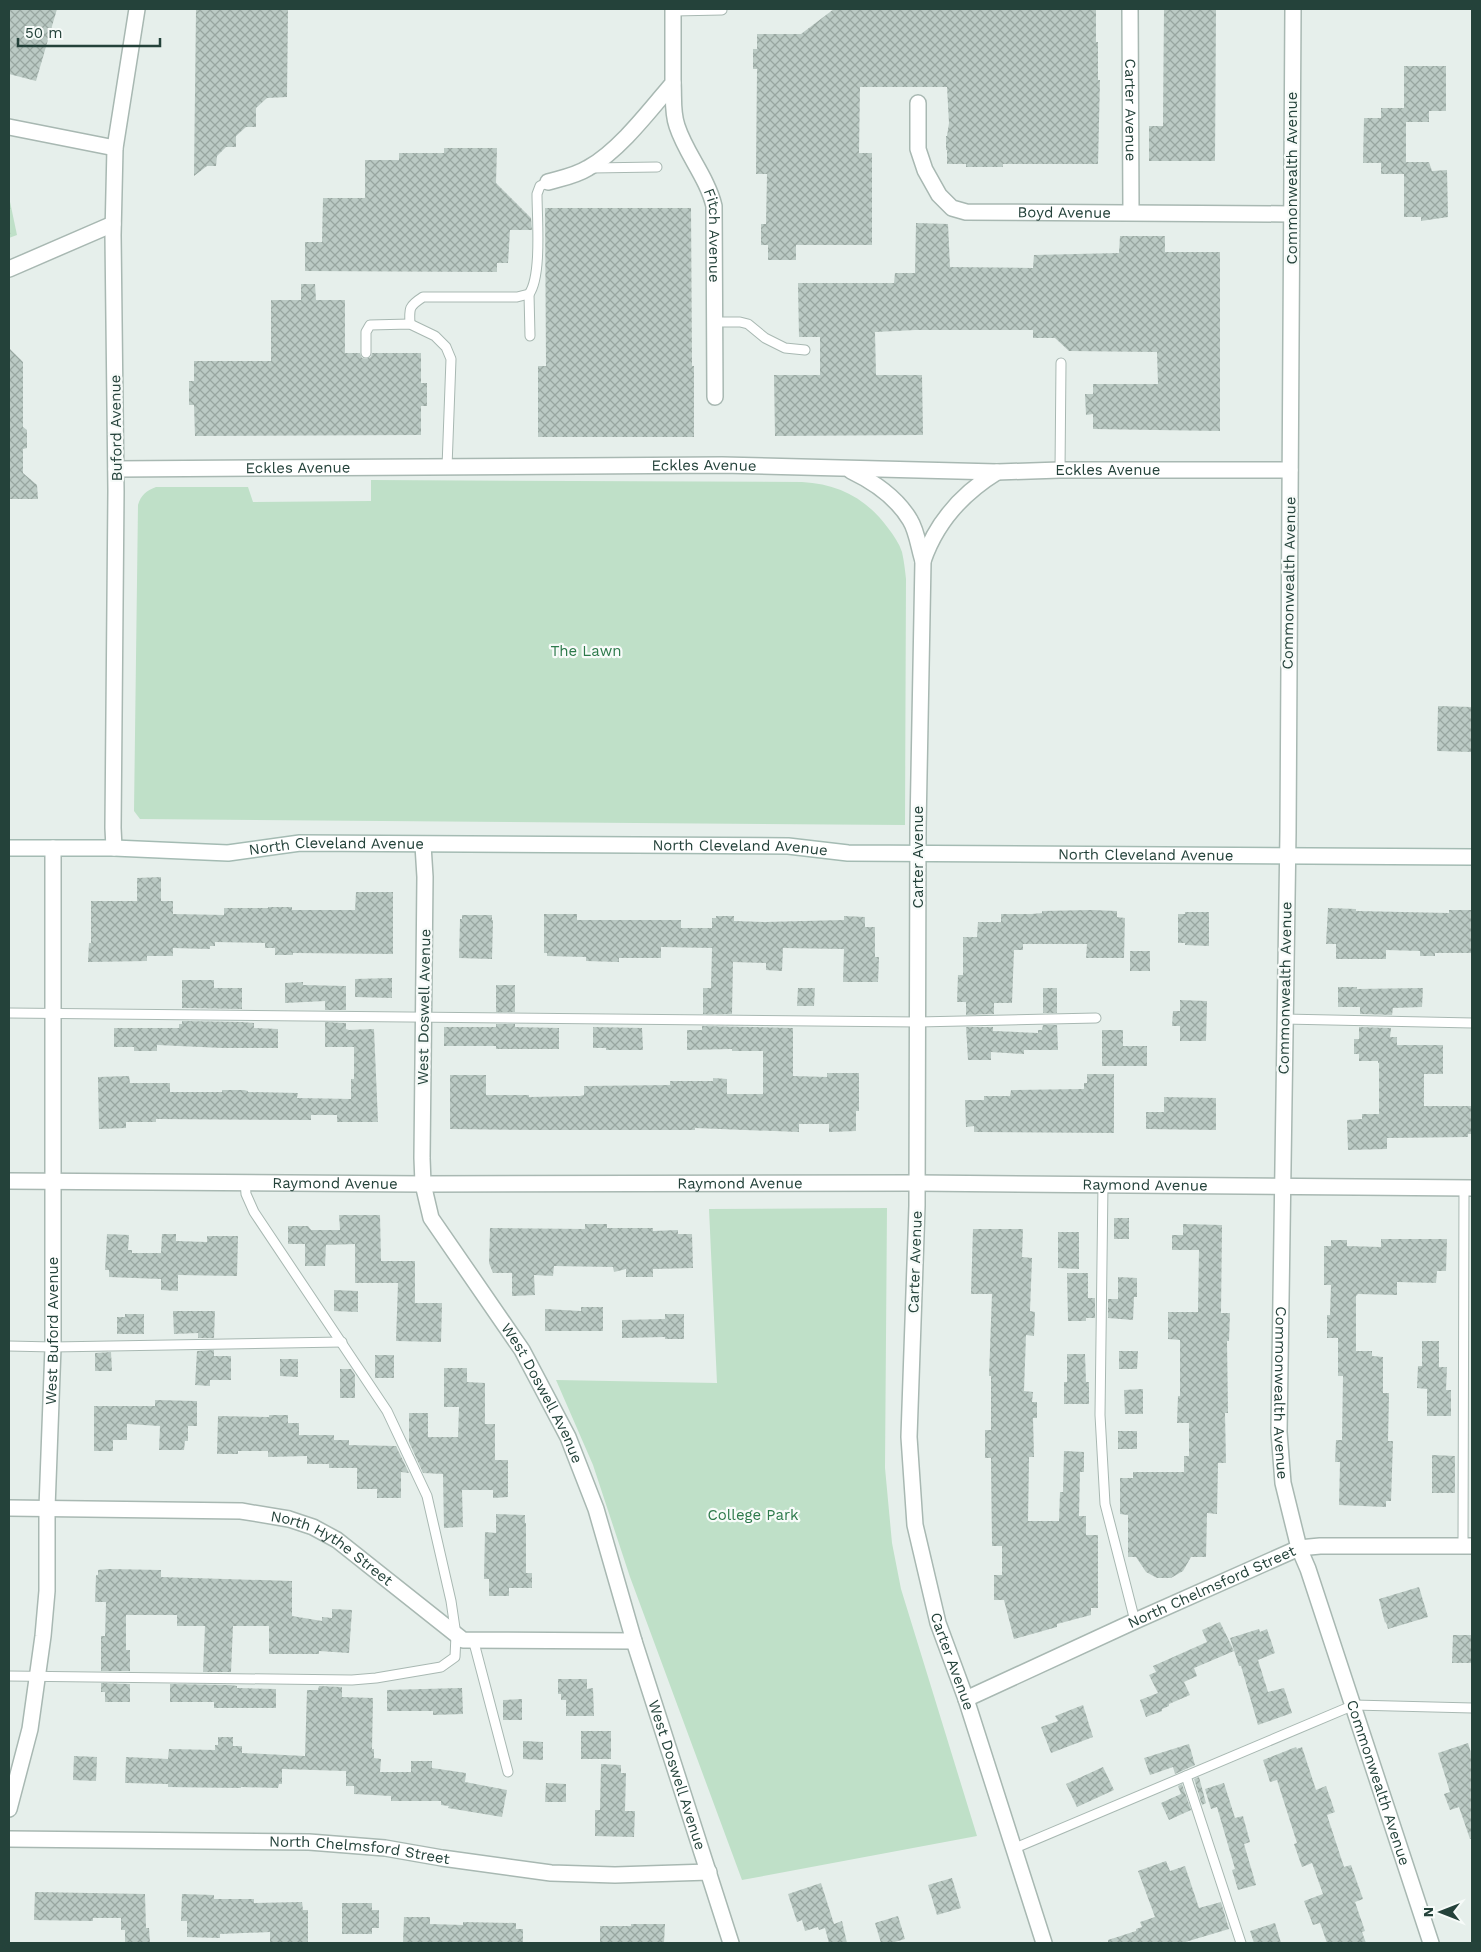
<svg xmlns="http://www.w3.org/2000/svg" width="1481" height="1952" font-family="'Work Sans',sans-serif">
  <defs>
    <pattern id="forest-firs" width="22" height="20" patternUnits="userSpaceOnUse" patternTransform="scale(1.25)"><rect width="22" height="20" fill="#bfe0c8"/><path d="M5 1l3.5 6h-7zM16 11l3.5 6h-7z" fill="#a4c1ad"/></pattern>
    <pattern id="building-cross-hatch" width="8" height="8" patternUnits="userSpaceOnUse" patternTransform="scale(1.25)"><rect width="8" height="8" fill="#bbcac4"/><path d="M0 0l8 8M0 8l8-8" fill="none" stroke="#98a6a0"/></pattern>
  </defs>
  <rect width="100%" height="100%" fill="#e6efeb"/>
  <!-- forest -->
  <path fill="url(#forest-firs)" d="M9,197L17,235L9,238Z"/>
  <!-- green -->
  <g fill="#bfe0c8">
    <path d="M371,480L802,482C839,484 867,499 888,528C894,536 899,543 902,552C904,561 905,570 906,579L905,825L140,819L134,811L138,505C141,495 146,491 156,487H248L253,502L371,501Z"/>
    <path d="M887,1208L885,1468L892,1543L901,1589L977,1836L742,1880L630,1577L593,1465L556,1380L717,1383L709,1209Z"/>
  </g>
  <!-- building -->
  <g fill="url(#building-cross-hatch)">
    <path d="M9,9H57L36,81L9,74Z"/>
    <path d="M196,9H288L287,97L267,98L256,108V127H246L236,136V147H226L217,156L216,166H207L194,176Z"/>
    <path d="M834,9H1096V42H1098V80H1100L1098,164H1003V167H966V164H947V150H946V136H947L949,123L947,87H860L859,153H872V245H796V260H768V245H761V224H766L767,174H756L757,69H753V49H757V34H801Z"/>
    <path d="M1164,9H1216L1215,161H1149V126H1163Z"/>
    <path d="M1404,66H1446V111H1429V122H1406V162H1429L1432,171L1447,170L1448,217L1421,221V217H1404V174H1381V163H1363L1364,118H1381V108H1404Z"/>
    <path d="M444,148H497L496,183L531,218L532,230H510L508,263H497V272L305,271V242H322L323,198H365V160H399V153H444Z"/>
    <path d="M545,208H691L692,366H694V437H538V366H546Z"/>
    <path d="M916,223L948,224L950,267L1033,268L1034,255L1119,253L1120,236H1165V252H1220V431L1093,429V414L1086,415L1085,394H1093V384H1158L1157,352L1069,351L1055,338H1033V330H915L875,332L876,375H922L923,435L775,436L774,375H820V337H799L798,283H894L895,273H915Z"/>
    <path d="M301,284H315L316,300H345V353H360L362,358L366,359L371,357L372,353H421V383H427V406H421V435L195,436L194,405H189V381H194V361H271V300H301Z"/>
    <path d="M9,348L23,362V427L27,430V448L23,449V473L37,485L38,499H9Z"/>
    <path d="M1438,706L1472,707V752L1437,751Z"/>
    <path d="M161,877V901H173V914L224,915V908H268V907H292V910H355L356,892H393V954L293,953V955H275V948H265V943L215,942V946H210V949L173,948V956H147V961L88,962L89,943H91V901H137V878Z"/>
    <path d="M1328,908L1356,909V911L1449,913V910H1472V953H1435V956H1420V951L1386,950V959H1336V944H1326Z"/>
    <path d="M1092,910L1117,911V917L1125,918L1124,958H1086L1087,944H1023V950H1014L1012,1003H994V1014L966,1015V1002H957L958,975H963V937H977L978,922H1001V914H1032L1042,913V911Z"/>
    <path d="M1185,912H1209V946L1185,945V943H1178V914H1185Z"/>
    <path d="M544,914H577V920H681V928H712V918H716V916H734V921L765,922L844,920V916L865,917V927H875V957H879L878,982H843L844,949L783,948L782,971L766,970V963L733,962L732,1014H703V988H711L712,948L661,947V958H619V962L586,961V957L547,956V953H544Z"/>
    <path d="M462,915H492V920H493L492,959L459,958L460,919H462Z"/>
    <rect x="1130" y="951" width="20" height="20"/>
    <path d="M392,978V998L355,997V979Z"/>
    <path d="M182,980H214V988H242V1009L182,1008Z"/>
    <path d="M303,982V985L346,986V1010H325V1001L285,1003V983Z"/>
    <rect x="496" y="985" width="19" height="27"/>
    <path d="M1338,987H1357V989L1423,988L1422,1007L1393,1008L1392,1015L1360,1014V1007H1338Z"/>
    <path d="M798,988H815L814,1006H797Z"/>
    <rect x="1043" y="988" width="14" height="25"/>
    <path d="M1180,1000L1207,1001L1206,1041H1180V1026H1172L1173,1011H1180Z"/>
    <path d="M182,1021L242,1022L254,1023V1028L278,1029V1048H223L157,1045V1051H134V1047H114V1028H179V1024H182Z"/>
    <path d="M325,1022L346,1023V1029L349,1030L374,1029L378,1122H337V1115H311V1120L156,1119V1122H126V1128L99,1129L98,1077L129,1076L130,1083H170V1092H222V1090H244L248,1091V1092L298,1093L297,1098L351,1099V1079H354V1047H325Z"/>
    <path d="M496,1024H515V1027L559,1028V1049H496V1046H444V1027H496Z"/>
    <path d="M1043,1025H1057L1058,1050H1024V1054L991,1052V1060H968L966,1027H993V1031L1038,1033V1030H1042Z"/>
    <path d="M702,1026L793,1028V1076L827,1077V1073H859V1111H856V1131L829,1132V1124H799V1132L695,1128V1130H542L450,1129V1075H486V1095H529V1097L580,1096L584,1095V1086L670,1085V1081H713V1078L727,1079V1094H763V1051H732V1049L687,1050V1030H702Z"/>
    <path d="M593,1027L642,1028L643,1050H606V1048H593Z"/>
    <path d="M1359,1027L1391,1028L1390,1037H1397V1045H1443V1074H1424V1106H1472V1134H1468V1137L1387,1138V1149L1348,1150L1347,1120L1362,1119V1114H1379V1063H1378V1061H1359V1054H1354V1039H1359Z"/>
    <path d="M1102,1030H1123V1046H1147V1066H1102Z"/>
    <path d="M1087,1074H1114V1133L974,1132V1126L966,1127L965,1100H984V1096H1010L1011,1090L1084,1089V1083H1087Z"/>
    <path d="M1164,1097L1216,1098V1130L1146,1129V1112H1164Z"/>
    <path d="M339,1215H380L381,1261H415V1303H442L441,1342L396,1341L398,1283H355V1244L326,1245L325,1266H305V1244H288V1226H308L311,1230H340Z"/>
    <rect x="1114" y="1218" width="15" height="21"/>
    <path d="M585,1224H607V1228H653V1231L678,1230V1234H692L693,1268L653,1269V1277H626V1269L614,1272L613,1267L554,1266L553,1276L534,1275L535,1295L512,1296V1273H493L489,1263L490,1228L585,1229Z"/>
    <path d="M1183,1224L1222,1225L1221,1313H1230L1229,1341H1227L1228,1413H1225L1226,1463H1218L1217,1514L1207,1513L1206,1557H1191L1183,1571L1171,1578H1157L1146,1572L1136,1557H1128V1515L1120,1514V1478H1133V1472H1184V1456H1189V1423H1177L1178,1396H1180V1340L1168,1339V1312H1198L1199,1250H1172V1235H1183Z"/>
    <path d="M973,1229H1023L1022,1257L1032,1258L1030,1311L1035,1312L1034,1336L1026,1335L1024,1391L1033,1392L1032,1402H1037V1418H1033L1034,1457H1029L1028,1521H1059L1060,1492H1063L1064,1451L1084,1452V1472H1080L1079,1516H1086V1535H1098V1608H1091V1615L1057,1624V1627L1014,1639L1004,1600H994V1575H1002V1546H992L991,1458H985V1430H991V1376H989L992,1294H971Z"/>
    <path d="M1058,1232H1079V1269L1058,1268Z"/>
    <path d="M107,1234L129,1235L128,1250H132V1253H161L162,1234H176V1241L207,1242V1236H238L237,1276L178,1275V1291L161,1290V1279L109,1277V1270H105Z"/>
    <path d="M1381,1239H1447L1446,1271H1437L1436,1283L1397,1282V1295L1358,1294L1356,1296V1351H1372V1356L1383,1357V1393H1389L1388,1441H1393L1391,1501H1386V1507L1339,1505L1340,1462H1335L1336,1440H1342L1343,1376H1338V1338H1327V1315H1330L1331,1285H1324V1246H1331V1240H1347V1246L1381,1247Z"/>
    <path d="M1067,1273H1088V1298H1095V1318H1086V1321H1068Z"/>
    <path d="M1118,1277L1137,1278V1297H1134L1133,1320L1108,1318V1299H1118Z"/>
    <path d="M334,1290L358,1291V1312L334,1311Z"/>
    <path d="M581,1307H603V1331H545V1309L581,1311Z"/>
    <path d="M173,1311H215L214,1338H198V1333L174,1334Z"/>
    <path d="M125,1314H144V1334H117V1317H125Z"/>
    <path d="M665,1314H684V1339H665V1337L622,1338V1320L665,1319Z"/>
    <path d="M1422,1341H1439V1367H1447L1446,1390H1451V1416H1427V1389L1417,1388L1418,1366H1422Z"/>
    <path d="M214,1350V1356H231V1380H210V1386L195,1385L197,1351Z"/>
    <path d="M1119,1351H1138L1137,1369H1119Z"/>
    <path d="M111,1352L112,1371H95V1353Z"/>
    <path d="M1067,1354H1085L1086,1382H1089V1404H1064V1382H1067Z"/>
    <rect x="375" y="1355" width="19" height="23"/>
    <path d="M280,1359H298V1377L280,1376Z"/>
    <path d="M444,1368H467V1382L485,1383V1424H495V1460H508V1497L493,1498V1490H462L463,1527L444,1528L443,1474L423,1473L409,1442V1413H428V1437H458L459,1407H444Z"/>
    <path d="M340,1369H351L355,1375V1398H340Z"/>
    <path d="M1143,1389V1414H1125L1124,1390Z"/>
    <path d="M155,1400L197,1401V1426H188V1441H185L184,1450H159L160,1426L127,1424V1440H113V1451H94V1406H155Z"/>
    <path d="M269,1415H288V1423H299V1435H334V1440H349V1445L396,1446L409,1473L401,1472V1498H377V1489H357V1468H329V1464H307V1456L268,1457V1451H238V1454H217L218,1416L269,1417Z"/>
    <rect x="1118" y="1431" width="19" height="18"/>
    <path d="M1432,1455L1455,1456V1493H1432Z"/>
    <path d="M496,1514L525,1515V1523H526V1573H532V1588H509V1596H489V1579H484L485,1532L496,1533Z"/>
    <path d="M108,1569L161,1570V1577L292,1581V1616L322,1621V1617L332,1618V1609L352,1610L349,1653L319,1651V1654H269V1626H233L231,1672H203L205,1626H177V1615H126V1650H130V1671H101V1636H105L106,1602H95L96,1575H98V1570Z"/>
    <path d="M1419,1587L1428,1617L1388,1629L1386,1622L1385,1623L1379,1599Z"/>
    <path d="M1220,1622L1234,1651L1194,1668L1197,1676L1184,1682L1190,1695L1169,1704V1706L1162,1709V1711L1146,1717L1140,1700L1158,1693L1149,1675L1156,1672L1153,1666L1207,1642L1202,1630Z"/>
    <path d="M1259,1629L1260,1632L1267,1629L1275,1653L1258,1660L1268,1692L1284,1688L1292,1713L1258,1725L1241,1666H1239L1230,1638Z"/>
    <path d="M1453,1635H1472V1663H1452Z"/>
    <path d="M558,1679H587V1689L593,1688L594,1716H566V1700H561V1694H558Z"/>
    <path d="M101,1683L130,1684V1702H105V1692H101Z"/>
    <path d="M170,1684L231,1685L237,1686V1688L276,1689V1708H214V1702H170Z"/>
    <path d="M319,1686L342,1687V1697L373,1698L372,1749H374V1758L381,1759L380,1772H411V1761H432V1768L466,1773L465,1782L507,1790L502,1817L448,1808L449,1806L441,1805V1801H391V1796L354,1794V1786H346V1771L282,1769V1784H279L278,1788L241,1787V1788L168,1787V1784L125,1783L126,1757L168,1759L169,1749L215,1750V1745H218V1737H233V1746H242V1753L305,1756L307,1690H318Z"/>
    <path d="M462,1688L463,1714L433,1715V1711H387V1690Z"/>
    <path d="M522,1699V1720H503V1700Z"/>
    <path d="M1083,1705L1093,1737L1051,1753L1041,1727L1058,1721L1055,1716Z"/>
    <rect x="581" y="1731" width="30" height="28"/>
    <path d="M523,1741L543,1742V1760L523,1759Z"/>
    <path d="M1468,1743L1472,1756V1839H1470L1459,1807L1450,1810L1444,1794L1450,1792L1438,1753Z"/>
    <path d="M1189,1744L1195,1765L1175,1774L1173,1767L1150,1775L1144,1758Z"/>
    <path d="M1296,1747L1297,1749L1302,1747L1316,1790L1326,1786L1335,1812L1327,1815L1344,1867L1351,1865L1363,1899L1355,1902L1365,1931L1362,1932L1366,1943H1327L1320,1923L1313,1925L1304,1901L1323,1894L1312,1863L1302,1867L1294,1844L1297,1843L1277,1780L1270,1782L1263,1760Z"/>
    <path d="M74,1756L97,1757L96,1781L73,1780Z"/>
    <path d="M601,1764L621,1765V1773H626L625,1811H635L634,1837L595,1836V1810H600Z"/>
    <path d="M1103,1767L1114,1790L1077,1807L1066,1784Z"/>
    <path d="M1199,1777L1206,1803L1202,1805L1194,1779Z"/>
    <path d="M546,1783L566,1784V1802H545Z"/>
    <path d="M1224,1783L1235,1818L1243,1816L1250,1842L1244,1844L1256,1885L1238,1890L1232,1870L1235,1869L1217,1807L1211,1809L1205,1789Z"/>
    <path d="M1182,1784L1191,1810L1169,1820L1161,1803L1181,1794L1178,1786Z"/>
    <path d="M1166,1861L1170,1871L1185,1866L1199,1908L1221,1902L1229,1929L1182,1943H1108V1940L1136,1931V1929L1142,1927L1140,1922L1155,1917L1138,1871Z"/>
    <path d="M952,1878L961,1908L937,1915L928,1885Z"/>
    <path d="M821,1883L834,1924L842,1921L847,1943H829L825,1928L819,1930L818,1927L805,1931L802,1920L797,1922L788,1894Z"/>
    <path d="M35,1892L145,1894L146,1928H149L150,1943H125V1930H121V1918H93V1921L34,1920Z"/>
    <path d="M182,1894L214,1895V1899H254V1903L302,1902L303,1910H308V1943H270V1932L220,1934V1938L187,1937V1921H181Z"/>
    <path d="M342,1903H372V1910H379V1928H372V1934H342Z"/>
    <path d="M898,1916L905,1939L891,1943H881L875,1923Z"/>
    <path d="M404,1917H430V1924L463,1925V1922L516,1923V1929H523V1943H403Z"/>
    <path d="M1275,1923L1281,1943H1254L1250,1931Z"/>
    <path d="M631,1924H665L664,1943H600V1926H631Z"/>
  </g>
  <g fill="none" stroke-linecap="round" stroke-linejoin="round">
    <defs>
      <g id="service">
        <path d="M674,11L722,10"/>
        <path d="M592,168L657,167"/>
        <path d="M529,294L530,336"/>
        <path d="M714,322H740L748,324L765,338L785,348L805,350"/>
        <path d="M410,324C409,308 409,306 423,297H517L529,294C542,276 537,218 537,194L540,186L548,182"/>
        <path d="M366,353V332L370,325L410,324L435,336L446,347L451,359L447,467"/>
        <path d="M1060,470L1061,363"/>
        <path d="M9,1013L918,1022L1096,1018"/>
        <path d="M1284,1019L1472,1023"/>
        <path d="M1103,1184L1100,1415L1105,1504L1135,1621"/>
        <path d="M9,1346L53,1347L342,1342"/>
        <path d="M1463,1546L1464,1188"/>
        <path d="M473,1639L508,1772"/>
        <path d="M9,1676L352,1680L376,1678L441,1667L455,1657L456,1635L451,1601L427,1496L387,1411L254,1212L246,1194L245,1182"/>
        <path d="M1186,1776L1241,1943"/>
        <path d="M1013,1849L1354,1705L1472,1708"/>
      </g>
      <g id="minor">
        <path id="s1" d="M1130,9L1131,212"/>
        <path id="s2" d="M1293,9L1288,832L1279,1432L1283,1483L1299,1548L1308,1569L1431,1943"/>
        <path id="s3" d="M673,83C674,97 672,112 677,126C686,154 707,177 714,206L715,397"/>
        <path id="s4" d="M918,103V149L925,170L939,195L952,208L966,212L1291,214"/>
        <path d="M9,127L115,148"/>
        <path d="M548,182C562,178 575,176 588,168C619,151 650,110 673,83V9"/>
        <path d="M9,269L113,224"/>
        <path id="s5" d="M116,469L722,465L997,472L1060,470H1290"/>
        <path d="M851,471C874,482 897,498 910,520C917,531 919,549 923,561"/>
        <path id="s6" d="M997,472C963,493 936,523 923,561L918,828L917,1206L909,1437L915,1525L938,1623L966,1699L1044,1943"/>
        <path id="s7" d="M423,845L425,877L422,1158L423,1184L431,1218L522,1350L568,1437L596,1509L634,1641L731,1943"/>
        <path d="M114,848L113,828L116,491L113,235L115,148L137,9"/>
        <path id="s8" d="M9,1181L423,1184L917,1183L1472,1188"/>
        <path id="s9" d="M9,1508L241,1511L289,1519L313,1527L337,1540L463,1640L634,1641"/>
        <path id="s10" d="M966,1699L1135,1621L1299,1548L1320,1546H1472"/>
        <path id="s11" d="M9,1809L30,1729L43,1636L47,1591V1508L53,1347V848"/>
        <path id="s12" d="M9,1839L309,1842L385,1848L442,1858L551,1873L615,1875L709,1872"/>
      </g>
      <g id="secondary">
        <path id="s13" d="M9,848H114L228,853L300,843L788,846L848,853L1472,857"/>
      </g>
    </defs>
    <!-- service casing -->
    <use href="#service" stroke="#a8b8b2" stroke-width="11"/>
    <!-- minor casing -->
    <use href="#minor" stroke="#a8b8b2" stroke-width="18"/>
    <!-- secondary casing -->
    <use href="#secondary" stroke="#a4bbb3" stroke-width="18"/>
    <!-- service -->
    <use href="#service" stroke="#fff" stroke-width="9"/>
    <!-- minor -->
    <use href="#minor" stroke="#fff" stroke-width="15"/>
    <!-- secondary -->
    <use href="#secondary" stroke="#fff" stroke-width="15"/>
  </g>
  <g text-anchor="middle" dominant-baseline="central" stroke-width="4.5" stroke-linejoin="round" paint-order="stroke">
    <!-- street labels -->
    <g font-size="15" fill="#24423a" stroke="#f7fbf9">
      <text stroke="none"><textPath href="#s1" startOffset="101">Carter Avenue</textPath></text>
      <text transform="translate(1292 178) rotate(-90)">Commonwealth Avenue</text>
      <text stroke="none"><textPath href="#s4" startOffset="228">Boyd Avenue</textPath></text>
      <text stroke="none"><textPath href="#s3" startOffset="161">Fitch Avenue</textPath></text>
      <text transform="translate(116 428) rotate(-91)">Buford Avenue</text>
      <text stroke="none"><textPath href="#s5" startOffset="588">Eckles Avenue</textPath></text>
      <text stroke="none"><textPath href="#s5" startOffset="182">Eckles Avenue</textPath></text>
      <text stroke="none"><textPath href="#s5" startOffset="992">Eckles Avenue</textPath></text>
      <text transform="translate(1289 583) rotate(-89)">Commonwealth Avenue</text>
      <text stroke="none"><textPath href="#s13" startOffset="328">North Cleveland Avenue</textPath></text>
      <text stroke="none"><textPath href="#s13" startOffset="732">North Cleveland Avenue</textPath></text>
      <text stroke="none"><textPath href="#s13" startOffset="1138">North Cleveland Avenue</textPath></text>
      <text transform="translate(918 857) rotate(-90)">Carter Avenue</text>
      <text transform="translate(1285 988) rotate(-89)">Commonwealth Avenue</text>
      <text transform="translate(424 1007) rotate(-89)">West Doswell Avenue</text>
      <text stroke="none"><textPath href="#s8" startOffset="326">Raymond Avenue</textPath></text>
      <text stroke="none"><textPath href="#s8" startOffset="731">Raymond Avenue</textPath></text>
      <text stroke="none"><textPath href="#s8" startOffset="1136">Raymond Avenue</textPath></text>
      <text transform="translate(915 1262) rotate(-88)">Carter Avenue</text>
      <text stroke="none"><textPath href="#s11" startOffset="482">West Buford Avenue</textPath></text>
      <text stroke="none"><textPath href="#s2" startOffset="1384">Commonwealth Avenue</textPath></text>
      <text stroke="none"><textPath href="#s7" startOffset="582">West Doswell Avenue</textPath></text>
      <text stroke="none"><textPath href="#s9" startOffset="332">North Hythe Street</textPath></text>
      <text stroke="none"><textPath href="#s10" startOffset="270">North Chelmsford Street</textPath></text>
      <text stroke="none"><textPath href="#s6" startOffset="1224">Carter Avenue</textPath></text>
      <text stroke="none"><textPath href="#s7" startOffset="988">West Doswell Avenue</textPath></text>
      <text stroke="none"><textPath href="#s2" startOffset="1789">Commonwealth Avenue</textPath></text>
      <text stroke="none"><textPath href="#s12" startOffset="351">North Chelmsford Street</textPath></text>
    </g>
    <!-- park labels -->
    <g font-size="15" fill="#2d7a4b" stroke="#f7fbf9">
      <text x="586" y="651">The Lawn</text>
      <text x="753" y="1515">College Park</text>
    </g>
  </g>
  <!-- border -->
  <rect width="1481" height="1952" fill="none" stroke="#24423a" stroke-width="20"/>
  <!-- north arrow -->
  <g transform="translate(1441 1912) rotate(270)" stroke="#f7fbf9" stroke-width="4" paint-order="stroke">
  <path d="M0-4L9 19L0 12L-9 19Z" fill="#24423a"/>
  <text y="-8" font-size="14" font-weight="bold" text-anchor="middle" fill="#24423a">N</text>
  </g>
  <!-- scale -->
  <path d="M18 38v8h142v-8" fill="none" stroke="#24423a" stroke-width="2.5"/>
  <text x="25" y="38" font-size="15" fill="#24423a" stroke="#f7fbf9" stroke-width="4" paint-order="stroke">50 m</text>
</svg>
